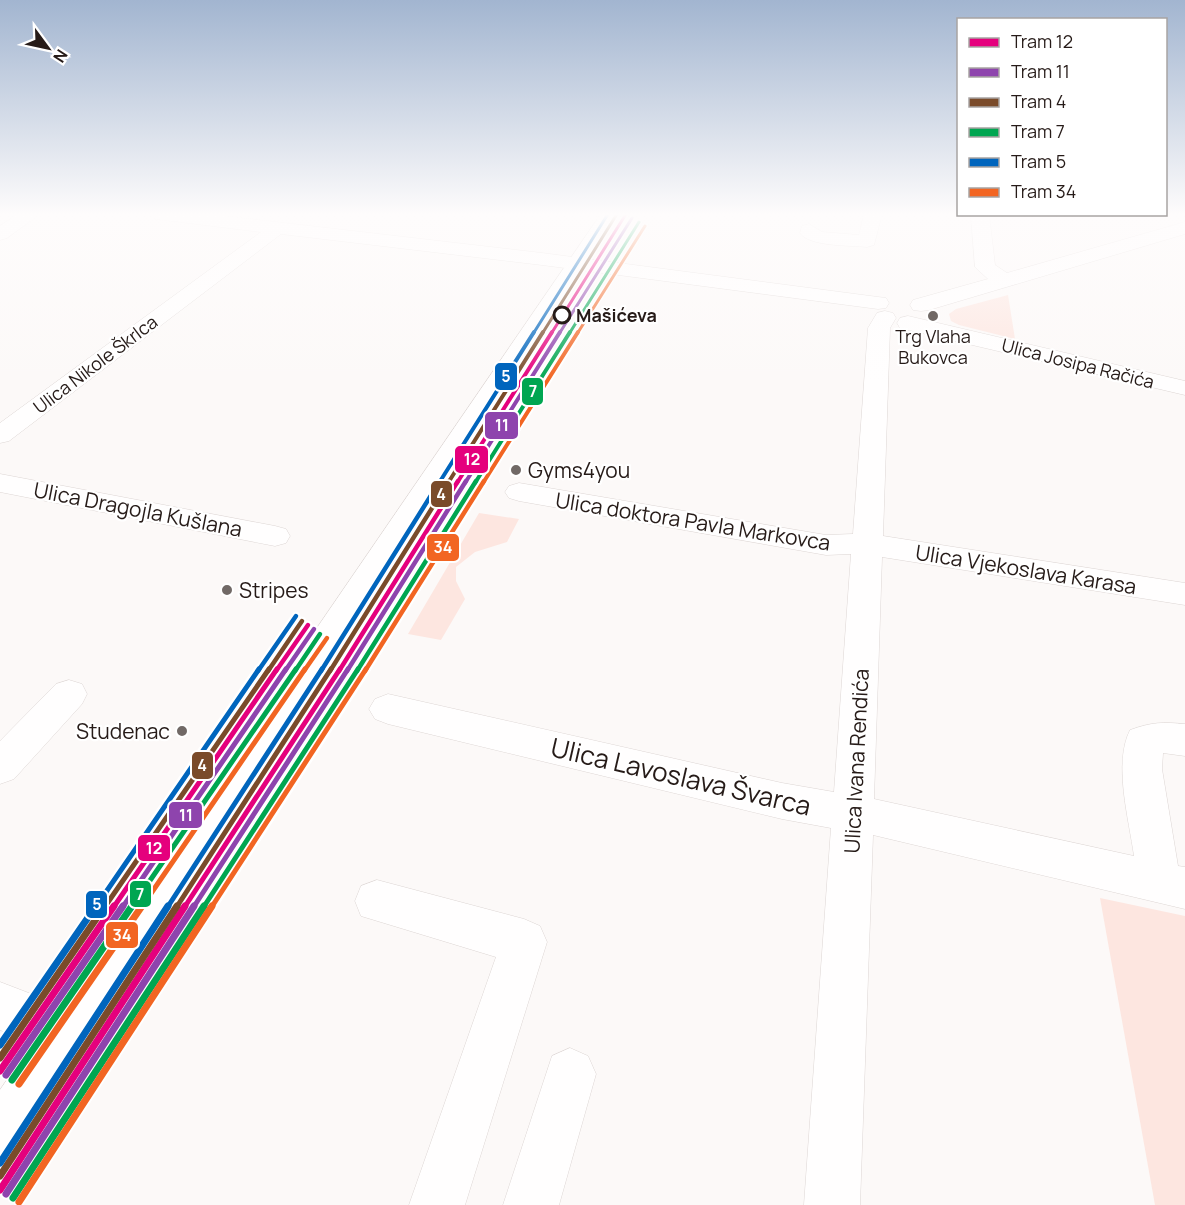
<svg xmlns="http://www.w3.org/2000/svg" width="1185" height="1205" font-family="Manrope,sans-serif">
  <rect width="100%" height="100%" fill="#fcf9f8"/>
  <!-- green -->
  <g fill="#fde6e0">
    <path d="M1008,295L1015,339L959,325L951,321L949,314L956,309Z"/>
    <path d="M479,513L519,519L507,542L475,552L456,567V581L465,599L441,640L408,634Z"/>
    <path d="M1100,898L1185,916V1205H1155Z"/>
  </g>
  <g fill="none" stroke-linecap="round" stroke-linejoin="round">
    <defs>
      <g id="minor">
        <path d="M18,214H40L7,238L0,240V226Z"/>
        <path d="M147,214H207L542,253L878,297L886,298L889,303L886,308L878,309L542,265L281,234L9,441L0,443V423L261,232L156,219Z"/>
        <path d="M864,214H882L874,245L867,247C850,245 810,247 800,233L802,226L809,224L822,232L859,235Z"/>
        <path d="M971,214H989L995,265L1007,273L1185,222V234L929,310L921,311L913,310L910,305L913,300L988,279L975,267Z"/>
        <path d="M885,311L893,313L896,318L890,328L883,536L1185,583V605L882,557L874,799L1134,856C1129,819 1113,764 1130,730C1152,722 1163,722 1185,724V756L1163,753L1162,769L1178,866L1185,867V909L873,835L860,1205H804L831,828L782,819L388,724L375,719L369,709L375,699L388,694L782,783L834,792L851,554L826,555L519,501L509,498L505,492L509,486L519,483L826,535L853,534L868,328L877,313Z"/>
        <path d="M908,316L1185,381V395L900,328L897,323L900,318Z"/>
        <path d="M0,474L275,526L286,529L290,536L286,543L275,546L0,492Z"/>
        <path d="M69,680L82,684L87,694L82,704L14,779L0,784V741L56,684Z"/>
        <path d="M377,880L524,919L540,926L547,942L465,1205H409L496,957L361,916L355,901L361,886Z"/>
        <path d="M0,982L86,1015L93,1033L86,1051L68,1058L0,1030Z"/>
        <path d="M570,1048L588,1056L596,1074L559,1205H503L552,1056Z"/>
      </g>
      <path id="major" d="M601,214H619L19,1156L0,1164V1090Z"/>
    </defs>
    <!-- minor casing -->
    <use href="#minor" stroke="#ddd6d4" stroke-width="1"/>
    <!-- major casing -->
    <use href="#major" stroke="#ddd6d4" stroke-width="1"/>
    <!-- minor -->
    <use href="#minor" fill="#fffefe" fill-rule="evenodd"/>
    <!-- major -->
    <use href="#major" fill="#fffefe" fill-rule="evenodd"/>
    <defs>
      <path id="tram-1-far4" d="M551,334L626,214"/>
      <path id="tram-1-far3" d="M457,483L552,332"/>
      <g id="tram-1-far2">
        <path d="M276,671L308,625"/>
        <path d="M339,671L458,481"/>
      </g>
      <g id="tram-1-far1">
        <path d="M113,908L277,669"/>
        <path d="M184,908L340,669"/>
      </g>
      <g id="tram-1">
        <path d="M0,1071L114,906"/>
        <path d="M0,1190L185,906"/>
      </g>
      <path id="tram-2-far4" d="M559,334L632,218"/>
      <path id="tram-2-far3" d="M465,483L560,332"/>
      <g id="tram-2-far2">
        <path d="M285,671L314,629"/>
        <path d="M347,671L466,481"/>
      </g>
      <g id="tram-2-far1">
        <path d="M122,908L286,669"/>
        <path d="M193,908L348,669"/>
      </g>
      <g id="tram-2">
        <path d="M6,1075L123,906"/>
        <path d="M6,1194L194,906"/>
      </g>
      <path id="tram-3-far4" d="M542,334L617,214"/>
      <path id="tram-3-far3" d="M448,483L543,332"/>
      <g id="tram-3-far2">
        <path d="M268,671L302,621"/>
        <path d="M330,671L449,481"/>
      </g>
      <g id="tram-3-far1">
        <path d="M104,908L269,669"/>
        <path d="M176,908L331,669"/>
      </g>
      <g id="tram-3">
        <path d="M0,1058L105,906"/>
        <path d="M0,1176L177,906"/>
      </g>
      <path id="tram-4-far4" d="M569,334L639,222"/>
      <path id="tram-4-far3" d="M475,483L570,332"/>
      <g id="tram-4-far2">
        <path d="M295,671L320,634"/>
        <path d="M357,671L476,481"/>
      </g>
      <g id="tram-4-far1">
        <path d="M131,908L296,669"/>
        <path d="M203,908L358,669"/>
      </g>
      <g id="tram-4">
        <path d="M12,1080L132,906"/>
        <path d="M13,1198L204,906"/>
      </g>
      <path id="tram-5-far4" d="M533,334L608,214"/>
      <path id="tram-5-far3" d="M439,483L534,332"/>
      <g id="tram-5-far2">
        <path d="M258,671L296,616"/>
        <path d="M321,671L440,481"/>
      </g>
      <g id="tram-5-far1">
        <path d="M95,908L259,669"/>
        <path d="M167,908L322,669"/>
      </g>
      <g id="tram-5">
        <path d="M0,1045L96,906"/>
        <path d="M0,1163L168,906"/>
      </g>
      <path id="tram-6-far4" d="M577,334L645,226"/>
      <path id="tram-6-far3" d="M483,483L578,332"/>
      <g id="tram-6-far2">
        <path d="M304,671L327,638"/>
        <path d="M365,671L484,481"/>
      </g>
      <g id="tram-6-far1">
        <path d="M141,908L305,669"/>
        <path d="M211,908L366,669"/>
      </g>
      <g id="tram-6">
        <path d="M19,1084L142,906"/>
        <path d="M19,1202L212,906"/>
      </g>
    </defs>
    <!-- tram-1-far4 casing -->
    <use href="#tram-1-far4" stroke="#fff" stroke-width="6"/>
    <!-- tram-1-far3 casing -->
    <use href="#tram-1-far3" stroke="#fff" stroke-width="8"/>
    <!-- tram-1-far2 casing -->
    <use href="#tram-1-far2" stroke="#fff" stroke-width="9"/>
    <!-- tram-1-far1 casing -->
    <use href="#tram-1-far1" stroke="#fff" stroke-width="10"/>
    <!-- tram-1 casing -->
    <use href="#tram-1" stroke="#fff" stroke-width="11"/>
    <!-- tram-2-far4 casing -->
    <use href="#tram-2-far4" stroke="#fff" stroke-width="6"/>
    <!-- tram-2-far3 casing -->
    <use href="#tram-2-far3" stroke="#fff" stroke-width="8"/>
    <!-- tram-2-far2 casing -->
    <use href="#tram-2-far2" stroke="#fff" stroke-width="9"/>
    <!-- tram-2-far1 casing -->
    <use href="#tram-2-far1" stroke="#fff" stroke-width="10"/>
    <!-- tram-2 casing -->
    <use href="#tram-2" stroke="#fff" stroke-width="11"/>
    <!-- tram-3-far4 casing -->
    <use href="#tram-3-far4" stroke="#fff" stroke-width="6"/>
    <!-- tram-3-far3 casing -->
    <use href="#tram-3-far3" stroke="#fff" stroke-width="8"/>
    <!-- tram-3-far2 casing -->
    <use href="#tram-3-far2" stroke="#fff" stroke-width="9"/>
    <!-- tram-3-far1 casing -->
    <use href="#tram-3-far1" stroke="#fff" stroke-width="10"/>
    <!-- tram-3 casing -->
    <use href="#tram-3" stroke="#fff" stroke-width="11"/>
    <!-- tram-4-far4 casing -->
    <use href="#tram-4-far4" stroke="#fff" stroke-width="6"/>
    <!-- tram-4-far3 casing -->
    <use href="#tram-4-far3" stroke="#fff" stroke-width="8"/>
    <!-- tram-4-far2 casing -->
    <use href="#tram-4-far2" stroke="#fff" stroke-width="9"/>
    <!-- tram-4-far1 casing -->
    <use href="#tram-4-far1" stroke="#fff" stroke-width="10"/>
    <!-- tram-4 casing -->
    <use href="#tram-4" stroke="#fff" stroke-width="11"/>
    <!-- tram-5-far4 casing -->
    <use href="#tram-5-far4" stroke="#fff" stroke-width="6"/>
    <!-- tram-5-far3 casing -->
    <use href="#tram-5-far3" stroke="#fff" stroke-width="8"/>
    <!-- tram-5-far2 casing -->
    <use href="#tram-5-far2" stroke="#fff" stroke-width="9"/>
    <!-- tram-5-far1 casing -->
    <use href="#tram-5-far1" stroke="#fff" stroke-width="10"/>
    <!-- tram-5 casing -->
    <use href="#tram-5" stroke="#fff" stroke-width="11"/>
    <!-- tram-6-far4 casing -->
    <use href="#tram-6-far4" stroke="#fff" stroke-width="6"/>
    <!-- tram-6-far3 casing -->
    <use href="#tram-6-far3" stroke="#fff" stroke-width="8"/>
    <!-- tram-6-far2 casing -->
    <use href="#tram-6-far2" stroke="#fff" stroke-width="9"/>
    <!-- tram-6-far1 casing -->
    <use href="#tram-6-far1" stroke="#fff" stroke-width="10"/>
    <!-- tram-6 casing -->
    <use href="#tram-6" stroke="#fff" stroke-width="11"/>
    <!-- tram-1-far4 -->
    <use href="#tram-1-far4" stroke="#e5007d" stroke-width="3"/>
    <!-- tram-1-far3 -->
    <use href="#tram-1-far3" stroke="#e5007d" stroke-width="4"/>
    <!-- tram-1-far2 -->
    <use href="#tram-1-far2" stroke="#e5007d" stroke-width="4.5"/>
    <!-- tram-1-far1 -->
    <use href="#tram-1-far1" stroke="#e5007d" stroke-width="5"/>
    <!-- tram-1 -->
    <use href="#tram-1" stroke="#e5007d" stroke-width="7"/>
    <!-- tram-2-far4 -->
    <use href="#tram-2-far4" stroke="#8e44ad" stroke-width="3"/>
    <!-- tram-2-far3 -->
    <use href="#tram-2-far3" stroke="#8e44ad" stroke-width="4"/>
    <!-- tram-2-far2 -->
    <use href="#tram-2-far2" stroke="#8e44ad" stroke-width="4.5"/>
    <!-- tram-2-far1 -->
    <use href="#tram-2-far1" stroke="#8e44ad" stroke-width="5"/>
    <!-- tram-2 -->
    <use href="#tram-2" stroke="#8e44ad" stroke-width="7"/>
    <!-- tram-3-far4 -->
    <use href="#tram-3-far4" stroke="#7a4b2a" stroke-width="3"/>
    <!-- tram-3-far3 -->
    <use href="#tram-3-far3" stroke="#7a4b2a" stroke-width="4"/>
    <!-- tram-3-far2 -->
    <use href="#tram-3-far2" stroke="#7a4b2a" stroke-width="4.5"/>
    <!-- tram-3-far1 -->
    <use href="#tram-3-far1" stroke="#7a4b2a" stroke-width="5"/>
    <!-- tram-3 -->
    <use href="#tram-3" stroke="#7a4b2a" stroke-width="7"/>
    <!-- tram-4-far4 -->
    <use href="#tram-4-far4" stroke="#00a651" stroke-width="3"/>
    <!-- tram-4-far3 -->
    <use href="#tram-4-far3" stroke="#00a651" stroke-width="4"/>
    <!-- tram-4-far2 -->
    <use href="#tram-4-far2" stroke="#00a651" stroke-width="4.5"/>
    <!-- tram-4-far1 -->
    <use href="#tram-4-far1" stroke="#00a651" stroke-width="5"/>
    <!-- tram-4 -->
    <use href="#tram-4" stroke="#00a651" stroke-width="7"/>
    <!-- tram-5-far4 -->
    <use href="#tram-5-far4" stroke="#0065bd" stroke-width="3"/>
    <!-- tram-5-far3 -->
    <use href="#tram-5-far3" stroke="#0065bd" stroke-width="4"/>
    <!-- tram-5-far2 -->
    <use href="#tram-5-far2" stroke="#0065bd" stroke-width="4.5"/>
    <!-- tram-5-far1 -->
    <use href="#tram-5-far1" stroke="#0065bd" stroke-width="5"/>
    <!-- tram-5 -->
    <use href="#tram-5" stroke="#0065bd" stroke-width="7"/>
    <!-- tram-6-far4 -->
    <use href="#tram-6-far4" stroke="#f26522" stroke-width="3"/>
    <!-- tram-6-far3 -->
    <use href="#tram-6-far3" stroke="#f26522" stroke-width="4"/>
    <!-- tram-6-far2 -->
    <use href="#tram-6-far2" stroke="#f26522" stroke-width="4.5"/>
    <!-- tram-6-far1 -->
    <use href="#tram-6-far1" stroke="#f26522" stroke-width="5"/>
    <!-- tram-6 -->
    <use href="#tram-6" stroke="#f26522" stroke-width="7"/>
  </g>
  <!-- sky -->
  <linearGradient id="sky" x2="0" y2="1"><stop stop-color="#a2b5d0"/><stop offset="0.56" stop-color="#fefcfc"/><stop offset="1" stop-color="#fefcfc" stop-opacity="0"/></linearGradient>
  <rect width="1185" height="383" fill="url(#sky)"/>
  <!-- markers -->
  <circle fill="#fff" stroke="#261b18" stroke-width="3" cx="562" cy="315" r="8"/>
  <g fill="#716966" stroke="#fff" stroke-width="2">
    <circle cx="933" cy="316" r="6"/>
    <circle cx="516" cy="470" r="6"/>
    <circle cx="227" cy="590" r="6"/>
    <circle cx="182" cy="731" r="6"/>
  </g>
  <g text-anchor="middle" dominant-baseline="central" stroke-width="4.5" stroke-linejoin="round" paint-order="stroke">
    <!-- far-stop labels -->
    <g font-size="18" font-weight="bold" fill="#261b18" stroke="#fff" text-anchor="start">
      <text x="576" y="315">Mašićeva</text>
    </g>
    <!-- far-poi labels -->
    <g font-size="18" fill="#261b18" stroke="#fff">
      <text x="933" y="336">Trg Vlaha<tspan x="933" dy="21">Bukovca</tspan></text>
    </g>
    <!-- far-street labels -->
    <g font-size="18" fill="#261b18" stroke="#fff">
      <text transform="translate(1078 363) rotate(14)">Ulica Josipa Račića</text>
      <text transform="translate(95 364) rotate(-37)">Ulica Nikole Škrlca</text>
    </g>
    <!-- poi labels -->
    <g font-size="21" fill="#261b18" stroke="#fff" text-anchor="start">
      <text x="528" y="470">Gyms4you</text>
      <text x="239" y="590">Stripes</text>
      <text x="170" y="731" text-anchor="end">Studenac</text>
    </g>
    <!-- street labels -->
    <g font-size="21" fill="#261b18" stroke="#fff">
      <text transform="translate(138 509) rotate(11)">Ulica Dragojla Kušlana</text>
      <text transform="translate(693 521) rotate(9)">Ulica doktora Pavla Markovca</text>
      <text transform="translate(1026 569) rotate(9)">Ulica Vjekoslava Karasa</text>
      <text transform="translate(856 761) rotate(-87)">Ulica Ivana Rendića</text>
    </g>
    <!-- near-street labels -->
    <g font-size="26" fill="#261b18" stroke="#fff">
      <text transform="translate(681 776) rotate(13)">Ulica Lavoslava Švarca</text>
    </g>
  </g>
  <g stroke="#fff" stroke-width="2">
    <rect x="494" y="362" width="24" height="29" rx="6" fill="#0065bd"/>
    <rect x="521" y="377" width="23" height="29" rx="6" fill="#00a651"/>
    <rect x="484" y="411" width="35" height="29" rx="6" fill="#8e44ad"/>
    <rect x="454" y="445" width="35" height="29" rx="6" fill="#e5007d"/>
    <rect x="430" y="480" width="23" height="28" rx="6" fill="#7a4b2a"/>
    <rect x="426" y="533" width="34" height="29" rx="6" fill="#f26522"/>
    <rect x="191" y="751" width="23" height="29" rx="6" fill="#7a4b2a"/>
    <rect x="168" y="801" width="35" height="28" rx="6" fill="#8e44ad"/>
    <rect x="137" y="834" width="34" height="28" rx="6" fill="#e5007d"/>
    <rect x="129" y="880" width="23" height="28" rx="6" fill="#00a651"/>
    <rect x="85" y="890" width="23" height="29" rx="6" fill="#0065bd"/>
    <rect x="105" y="921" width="34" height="28" rx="6" fill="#f26522"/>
  </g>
  <g font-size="16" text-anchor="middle" font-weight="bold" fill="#fff">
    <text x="506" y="382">5</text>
    <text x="533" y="397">7</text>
    <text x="502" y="431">11</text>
    <text x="472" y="465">12</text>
    <text x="441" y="500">4</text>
    <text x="443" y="553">34</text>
    <text x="202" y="771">4</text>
    <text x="186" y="821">11</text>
    <text x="154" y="854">12</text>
    <text x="140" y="900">7</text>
    <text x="97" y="910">5</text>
    <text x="122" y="941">34</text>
  </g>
  <!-- legend -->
  <rect x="957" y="18" width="210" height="198" fill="#ffffff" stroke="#a8a4a3" stroke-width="1.5"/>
  <rect x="969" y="38" width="30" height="9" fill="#e5007d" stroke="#a8a4a3" stroke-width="1.5"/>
  <text x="1011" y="48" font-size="18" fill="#261b18">Tram 12</text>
  <rect x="969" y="68" width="30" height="9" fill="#8e44ad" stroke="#a8a4a3" stroke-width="1.5"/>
  <text x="1011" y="78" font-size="18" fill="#261b18">Tram 11</text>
  <rect x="969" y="98" width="30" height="9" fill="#7a4b2a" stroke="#a8a4a3" stroke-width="1.5"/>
  <text x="1011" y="108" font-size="18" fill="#261b18">Tram 4</text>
  <rect x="969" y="128" width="30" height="9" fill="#00a651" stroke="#a8a4a3" stroke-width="1.5"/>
  <text x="1011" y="138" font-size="18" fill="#261b18">Tram 7</text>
  <rect x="969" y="158" width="30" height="9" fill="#0065bd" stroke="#a8a4a3" stroke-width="1.5"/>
  <text x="1011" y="168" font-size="18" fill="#261b18">Tram 5</text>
  <rect x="969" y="188" width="30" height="9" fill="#f26522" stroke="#a8a4a3" stroke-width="1.5"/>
  <text x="1011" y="198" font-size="18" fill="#261b18">Tram 34</text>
  <!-- north arrow -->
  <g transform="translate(48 48) rotate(123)" stroke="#ffffff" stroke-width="4.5" paint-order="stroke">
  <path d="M0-4.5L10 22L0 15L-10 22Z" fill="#261b18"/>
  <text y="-9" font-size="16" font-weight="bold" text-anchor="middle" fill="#261b18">N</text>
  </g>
</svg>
